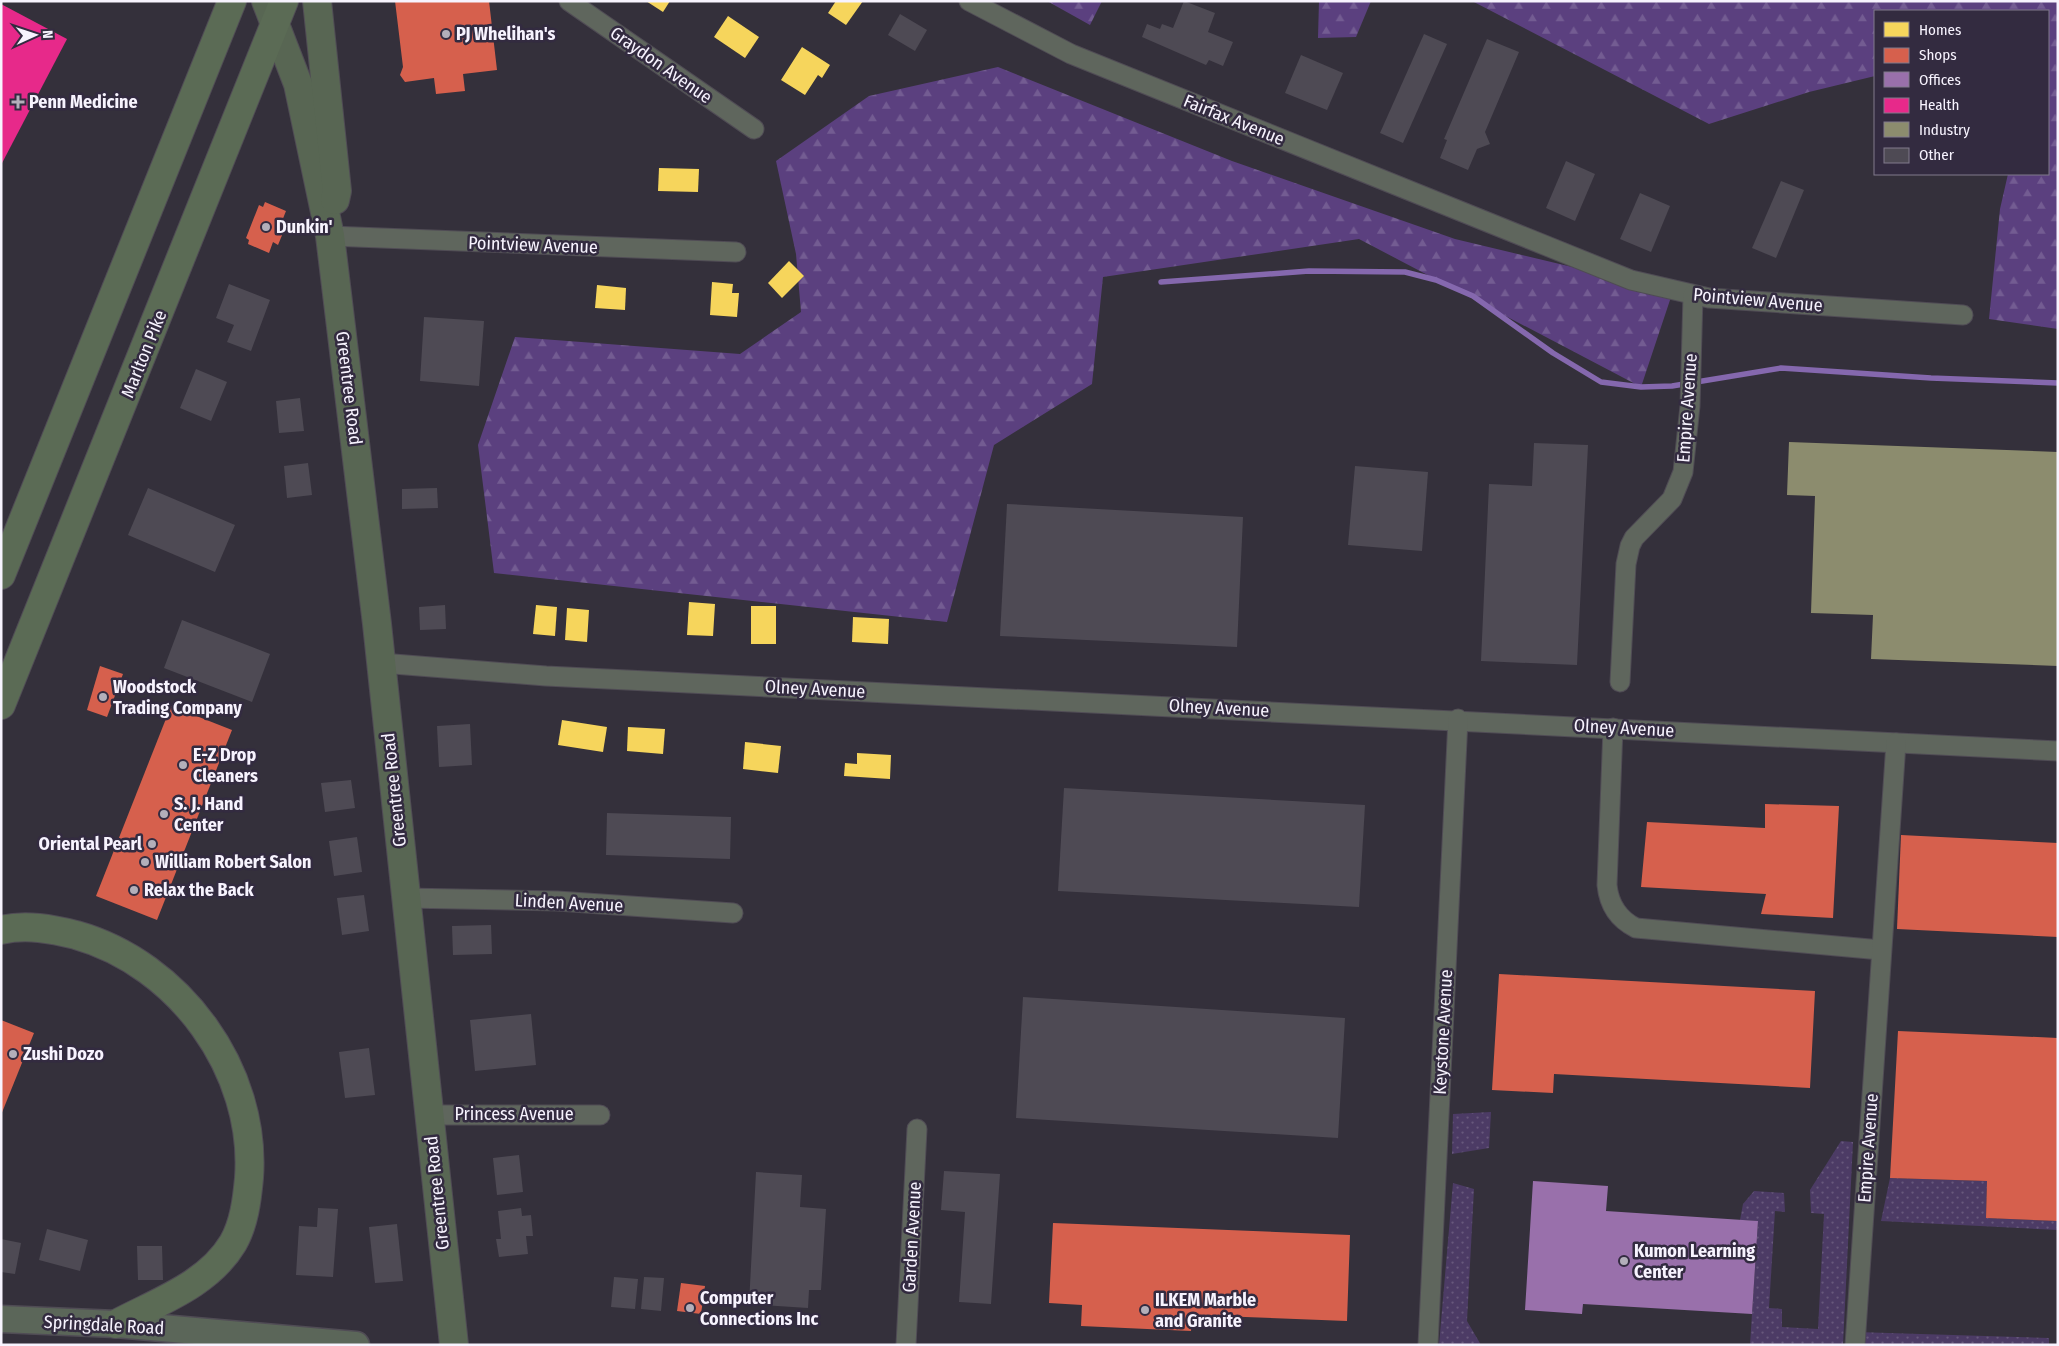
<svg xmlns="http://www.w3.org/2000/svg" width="2059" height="1346" font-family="'Fira Sans Condensed',sans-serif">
  <defs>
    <pattern id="grass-dots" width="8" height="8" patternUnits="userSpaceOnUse" patternTransform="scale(1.25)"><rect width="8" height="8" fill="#4c3b65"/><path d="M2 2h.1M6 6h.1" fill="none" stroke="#67587c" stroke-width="1.8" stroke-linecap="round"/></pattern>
    <pattern id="forest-firs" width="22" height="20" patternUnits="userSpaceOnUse" patternTransform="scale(1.25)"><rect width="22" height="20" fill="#5b407f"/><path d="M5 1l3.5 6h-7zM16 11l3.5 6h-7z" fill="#735c92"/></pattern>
  </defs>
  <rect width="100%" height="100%" fill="#34303b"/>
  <!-- grass -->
  <g fill="url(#grass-dots)">
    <path d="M1491,1112L1489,1148L1452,1154L1453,1114Z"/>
    <path d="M1841,1141L1853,1142L1843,1345H1750L1758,1221L1740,1220L1743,1204L1754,1191L1784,1193L1785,1212L1775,1211L1769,1308L1782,1309V1327L1818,1329L1824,1214L1811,1213L1810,1190Z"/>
    <path d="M1890,1178L1987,1181L1986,1218L2058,1221V1230L1881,1221Z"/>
    <path d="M1453,1183L1474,1189L1467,1321L1481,1345H1439Z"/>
    <path d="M1856,1332L2049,1338V1345H1855Z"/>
  </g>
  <!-- forest -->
  <g fill="url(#forest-firs)">
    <path d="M1047,1H1102L1090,25Z"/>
    <path d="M1319,1H1371L1356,37L1318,38Z"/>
    <path d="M1472,1H2058V329L1989,319L2000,209L2008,174H2048V11H1875V76L1809,92L1709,124Z"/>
    <path d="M998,67L1232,161L1455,239L1673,291L1641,387L1359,239L1103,277L1092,384L994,445L947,622L494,573L478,445L515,337L740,354L801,312L796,254L776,161L869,96Z"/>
  </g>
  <!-- homes -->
  <g fill="#f6d55c">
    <path d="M646,1H670L663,12Z"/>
    <path d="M836,1H863L846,25L828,13Z"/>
    <path d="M728,16L759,37L745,58L714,37Z"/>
    <path d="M802,47L830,65L822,78L818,75L805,95L781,80Z"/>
    <path d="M659,168L699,169L698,192L658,191Z"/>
    <path d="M789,261L804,276L782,298L768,283Z"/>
    <path d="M712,282L733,284L732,293H739L737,317L710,315Z"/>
    <path d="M597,285L626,288L625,310L595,308Z"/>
    <path d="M689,602L715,604L713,636L687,635Z"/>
    <path d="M536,605L557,607L555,636L533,634Z"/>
    <rect x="751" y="606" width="25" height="38"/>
    <path d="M567,608L589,610L587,642L565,640Z"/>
    <path d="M853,617L889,619L888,644L852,642Z"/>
    <path d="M562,720L607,727L603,752L558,745Z"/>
    <path d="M628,727L665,729L663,754L627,751Z"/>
    <path d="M745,742L781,746L778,773L743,769Z"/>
    <path d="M857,753L891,755L890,779L844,776L845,763L857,764Z"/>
  </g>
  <!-- shops -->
  <g fill="#d6604d">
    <path d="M395,1H489L497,70L463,74L465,91L436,94L434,78L405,82L400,75L403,67Z"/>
    <path d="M265,202L286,211L280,226L285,228L278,245L273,242L269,253L248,244L249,240L246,238L259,205L263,207Z"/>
    <path d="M100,666L123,674L107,717L87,710Z"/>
    <path d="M171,706L232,730L157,920L96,896Z"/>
    <path d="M1765,804L1839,806L1833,918L1761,914L1766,894L1641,887L1647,822L1765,828Z"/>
    <path d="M1901,835L2058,843V937L1897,929Z"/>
    <path d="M1499,974L1815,991L1810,1088L1554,1074L1553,1093L1492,1090Z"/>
    <path d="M1,1020L34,1033L1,1115Z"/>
    <path d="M1898,1031L2058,1038V1221L1986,1218L1987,1181L1890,1178Z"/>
    <path d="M1053,1223L1350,1235L1347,1321L1192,1315L1191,1331L1081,1326L1082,1305L1049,1303Z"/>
    <path d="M681,1283L705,1286L701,1314L677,1311Z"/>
  </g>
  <!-- offices -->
  <path fill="#9970ab" d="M1533,1181L1608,1186L1606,1211L1758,1221L1752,1314L1583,1304L1582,1314L1525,1310Z"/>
  <!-- health -->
  <path fill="#e7298a" d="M1,4L67,39L1,165Z"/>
  <!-- industry -->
  <path fill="#8c8c6e" d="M1789,442L2058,452V666L1871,659L1873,615L1811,613L1815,496L1787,495Z"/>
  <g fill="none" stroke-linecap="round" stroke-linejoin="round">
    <!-- stream -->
    <path stroke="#8568ae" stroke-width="5.5" d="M1161,282L1309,271L1405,272L1436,280L1473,296L1553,353L1601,382L1641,387L1672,386L1781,368L1931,378L2058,383"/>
  </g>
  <!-- building -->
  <g fill="#4e4a54">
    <path d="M1184,1L1215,13L1208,32L1233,42L1223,66L1209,60L1206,65L1142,37L1147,24L1160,29L1162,24L1173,28Z"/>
    <path d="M900,14L927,30L915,51L888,35Z"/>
    <path d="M1424,34L1447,44L1403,143L1380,133Z"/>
    <path d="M1487,39L1519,52L1485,132L1490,144L1477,149L1468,170L1440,158L1447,140L1444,139Z"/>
    <path d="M1301,55L1343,73L1327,110L1285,93Z"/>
    <path d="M1566,161L1595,174L1575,221L1546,208Z"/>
    <path d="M1781,181L1804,190L1776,258L1752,248Z"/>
    <path d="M1640,193L1670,206L1651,252L1620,239Z"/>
    <path d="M229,284L270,300L251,351L227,342L234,325L216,318Z"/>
    <path d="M424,317L484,321L479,386L420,381Z"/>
    <path d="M196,369L227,382L211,421L180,408Z"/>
    <path d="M300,398L304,431L279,433L276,401Z"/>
    <path d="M1534,443L1588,445L1577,665L1481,661L1489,484L1532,486Z"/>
    <path d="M308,463L312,495L287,498L284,466Z"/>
    <path d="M1355,466L1428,472L1422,551L1348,545Z"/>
    <path d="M148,488L235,525L215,572L128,535Z"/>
    <path d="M437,488L438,508L402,509V489Z"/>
    <path d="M1007,504L1243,517L1237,647L1000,636Z"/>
    <path d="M445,605L446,629L420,630L419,607Z"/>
    <path d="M182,620L270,654L252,702L164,668Z"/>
    <path d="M470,724L472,765L439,767L437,726Z"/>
    <path d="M351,780L355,808L325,812L321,783Z"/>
    <path d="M1064,788L1365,805L1359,907L1058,891Z"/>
    <path d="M607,813L731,817L730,859L606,855Z"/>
    <path d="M357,837L362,872L334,876L329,841Z"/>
    <path d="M364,895L369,931L342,935L337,898Z"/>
    <path d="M491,925L492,954L453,955L452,926Z"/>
    <path d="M1023,997L1345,1018L1338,1138L1016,1118Z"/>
    <path d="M531,1014L536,1065L475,1071L470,1020Z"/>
    <path d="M369,1048L375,1095L345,1098L339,1052Z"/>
    <path d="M519,1155L523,1192L497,1195L493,1158Z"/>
    <path d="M944,1171L1000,1174L991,1304L959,1302L965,1212L941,1210Z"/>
    <path d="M756,1172L802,1175L800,1207L826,1209L821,1290H809L808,1308L749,1304Z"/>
    <path d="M318,1208L338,1209L333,1277L296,1275L299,1226L317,1227Z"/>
    <path d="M521,1208L522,1216L531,1215L533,1236H526L528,1254L499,1257L496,1239H501L498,1211Z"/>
    <path d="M397,1224L403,1281L375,1283L369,1227Z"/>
    <path d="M47,1229L88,1240L80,1271L39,1260Z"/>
    <path d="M1,1239L21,1243L15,1274L1,1272Z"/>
    <path d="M137,1246H162L163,1280H138Z"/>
    <path d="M614,1277L638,1279L635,1309L611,1307Z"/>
    <path d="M644,1277L664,1278L661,1311L641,1309Z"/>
  </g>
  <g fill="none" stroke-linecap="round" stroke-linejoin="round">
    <defs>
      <g id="street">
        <path d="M569,1L754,129"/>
        <path d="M969,1L1071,54L1631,280L1709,298L1963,315"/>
        <path d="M330,236L736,252"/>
        <path d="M381,663L546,676L2058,751"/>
        <path d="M1620,682L1626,564L1630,546L1634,538L1672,499L1683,472L1690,406L1693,295"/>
        <path d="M1613,728L1607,885C1609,905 1618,919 1636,928L1881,950"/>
        <path d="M405,898L557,901L733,913"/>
        <path d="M428,1115H600"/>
        <path d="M906,1345L917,1129"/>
        <path d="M1428,1345L1458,719"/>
        <path d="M1855,1345L1896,743"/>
      </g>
      <path id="secondary" d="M1,1319L116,1324L356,1345"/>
      <g id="primary">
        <path d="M266,1L298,84L330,236L377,624L454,1345"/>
        <path d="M317,1L337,191L335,200"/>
      </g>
      <g id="highway">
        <path d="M1,575L232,1"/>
        <path d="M1,705L284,1"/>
        <path d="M1,930C26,924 52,929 76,935C179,964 257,1070 249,1178C247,1200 244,1224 233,1243C208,1285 157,1302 116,1324"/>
      </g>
    </defs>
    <!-- street casing -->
    <use href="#street" stroke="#504c55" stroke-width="21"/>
    <!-- secondary casing -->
    <use href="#secondary" stroke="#504c55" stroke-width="29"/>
    <!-- primary casing -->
    <use href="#primary" stroke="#504c55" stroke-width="30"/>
    <!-- highway casing -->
    <use href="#highway" stroke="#504c55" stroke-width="30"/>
    <!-- street -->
    <use href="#street" stroke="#5f665d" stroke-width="19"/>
    <!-- secondary -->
    <use href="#secondary" stroke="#5b6659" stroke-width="26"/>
    <!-- primary -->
    <use href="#primary" stroke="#586653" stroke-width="28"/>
    <!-- highway -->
    <use href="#highway" stroke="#5b6b55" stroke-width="28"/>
  </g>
  <!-- markers -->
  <g fill="#b3afba" stroke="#332b40" stroke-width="2">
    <circle cx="446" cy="34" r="5"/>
    <path d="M15.5 94.5h5v5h5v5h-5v5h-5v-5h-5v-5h5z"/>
    <circle cx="266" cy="227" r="5"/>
    <circle cx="103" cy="697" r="5"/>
    <circle cx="183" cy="765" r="5"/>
    <circle cx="164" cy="814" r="5"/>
    <circle cx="152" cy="844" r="5"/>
    <circle cx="145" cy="862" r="5"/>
    <circle cx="134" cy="890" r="5"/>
    <circle cx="13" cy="1054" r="5"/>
    <circle cx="1624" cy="1261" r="5"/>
    <circle cx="690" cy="1308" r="5"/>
    <circle cx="1145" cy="1310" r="5"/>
  </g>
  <g text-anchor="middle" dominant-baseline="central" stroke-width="5" stroke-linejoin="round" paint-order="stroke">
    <!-- poi labels -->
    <g font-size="18" font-weight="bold" fill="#f7f3fe" stroke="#332b40" text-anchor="start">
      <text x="456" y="34">PJ Whelihan's</text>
      <text x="29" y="102">Penn Medicine</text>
      <text x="276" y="227">Dunkin'</text>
      <text x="113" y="687">Woodstock<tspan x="113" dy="21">Trading Company</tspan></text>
      <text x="193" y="755">E-Z Drop<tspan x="193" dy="21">Cleaners</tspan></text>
      <text x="174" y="804">S. J. Hand<tspan x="174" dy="21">Center</tspan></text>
      <text x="142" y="844" text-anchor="end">Oriental Pearl</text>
      <text x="155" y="862">William Robert Salon</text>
      <text x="144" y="890">Relax the Back</text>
      <text x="23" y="1054">Zushi Dozo</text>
      <text x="1634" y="1251">Kumon Learning<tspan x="1634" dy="21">Center</tspan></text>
      <text x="700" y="1298">Computer<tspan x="700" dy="21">Connections Inc</tspan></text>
      <text x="1155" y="1300">ILKEM Marble<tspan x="1155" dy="21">and Granite</tspan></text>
    </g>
    <!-- street labels -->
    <g font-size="18" fill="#f7f3fe" stroke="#332b40">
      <text transform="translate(661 65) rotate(35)">Graydon Avenue</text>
      <text transform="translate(1234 120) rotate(22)">Fairfax Avenue</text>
      <text transform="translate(533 245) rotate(2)">Pointview Avenue</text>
      <text transform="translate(1758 300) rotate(5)">Pointview Avenue</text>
      <text transform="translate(144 354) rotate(-68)">Marlton Pike</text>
      <text transform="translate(349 388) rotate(83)">Greentree Road</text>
      <text transform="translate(1687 408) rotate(-86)">Empire Avenue</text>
      <text transform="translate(815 689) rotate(3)">Olney Avenue</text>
      <text transform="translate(1219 708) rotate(3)">Olney Avenue</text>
      <text transform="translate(1624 728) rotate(3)">Olney Avenue</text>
      <text transform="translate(394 790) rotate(-96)">Greentree Road</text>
      <text transform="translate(569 903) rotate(3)">Linden Avenue</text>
      <text transform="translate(1443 1032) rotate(-87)">Keystone Avenue</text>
      <text x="514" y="1114">Princess Avenue</text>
      <text transform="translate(1868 1148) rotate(-86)">Empire Avenue</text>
      <text transform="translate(437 1193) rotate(-96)">Greentree Road</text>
      <text transform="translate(912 1237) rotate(-87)">Garden Avenue</text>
      <text transform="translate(104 1325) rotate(3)">Springdale Road</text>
    </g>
  </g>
  <!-- border -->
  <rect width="2059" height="1346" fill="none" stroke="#f7f3fe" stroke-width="5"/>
  <!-- legend -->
  <rect x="1874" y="10" width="175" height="165" fill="#332b40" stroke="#817b8c"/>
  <rect x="1884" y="22" width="25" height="15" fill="#f6d55c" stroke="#817b8c"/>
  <text x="1919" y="35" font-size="15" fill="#f7f3fe">Homes</text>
  <rect x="1884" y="48" width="25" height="15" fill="#d6604d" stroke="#817b8c"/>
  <text x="1919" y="60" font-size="15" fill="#f7f3fe">Shops</text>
  <rect x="1884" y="72" width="25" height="15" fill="#9970ab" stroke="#817b8c"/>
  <text x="1919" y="85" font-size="15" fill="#f7f3fe">Offices</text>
  <rect x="1884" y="98" width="25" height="15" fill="#e7298a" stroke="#817b8c"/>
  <text x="1919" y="110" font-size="15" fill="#f7f3fe">Health</text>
  <rect x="1884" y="122" width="25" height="15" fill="#8c8c6e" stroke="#817b8c"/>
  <text x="1919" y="135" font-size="15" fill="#f7f3fe">Industry</text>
  <rect x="1884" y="148" width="25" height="15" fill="#4e4a54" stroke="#817b8c"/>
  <text x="1919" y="160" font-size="15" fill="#f7f3fe">Other</text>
  <!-- north arrow -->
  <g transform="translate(35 35) rotate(87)" stroke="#332b40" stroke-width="4" paint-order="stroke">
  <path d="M0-4L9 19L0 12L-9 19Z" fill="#f7f3fe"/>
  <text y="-8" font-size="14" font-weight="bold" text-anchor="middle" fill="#f7f3fe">N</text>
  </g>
</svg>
